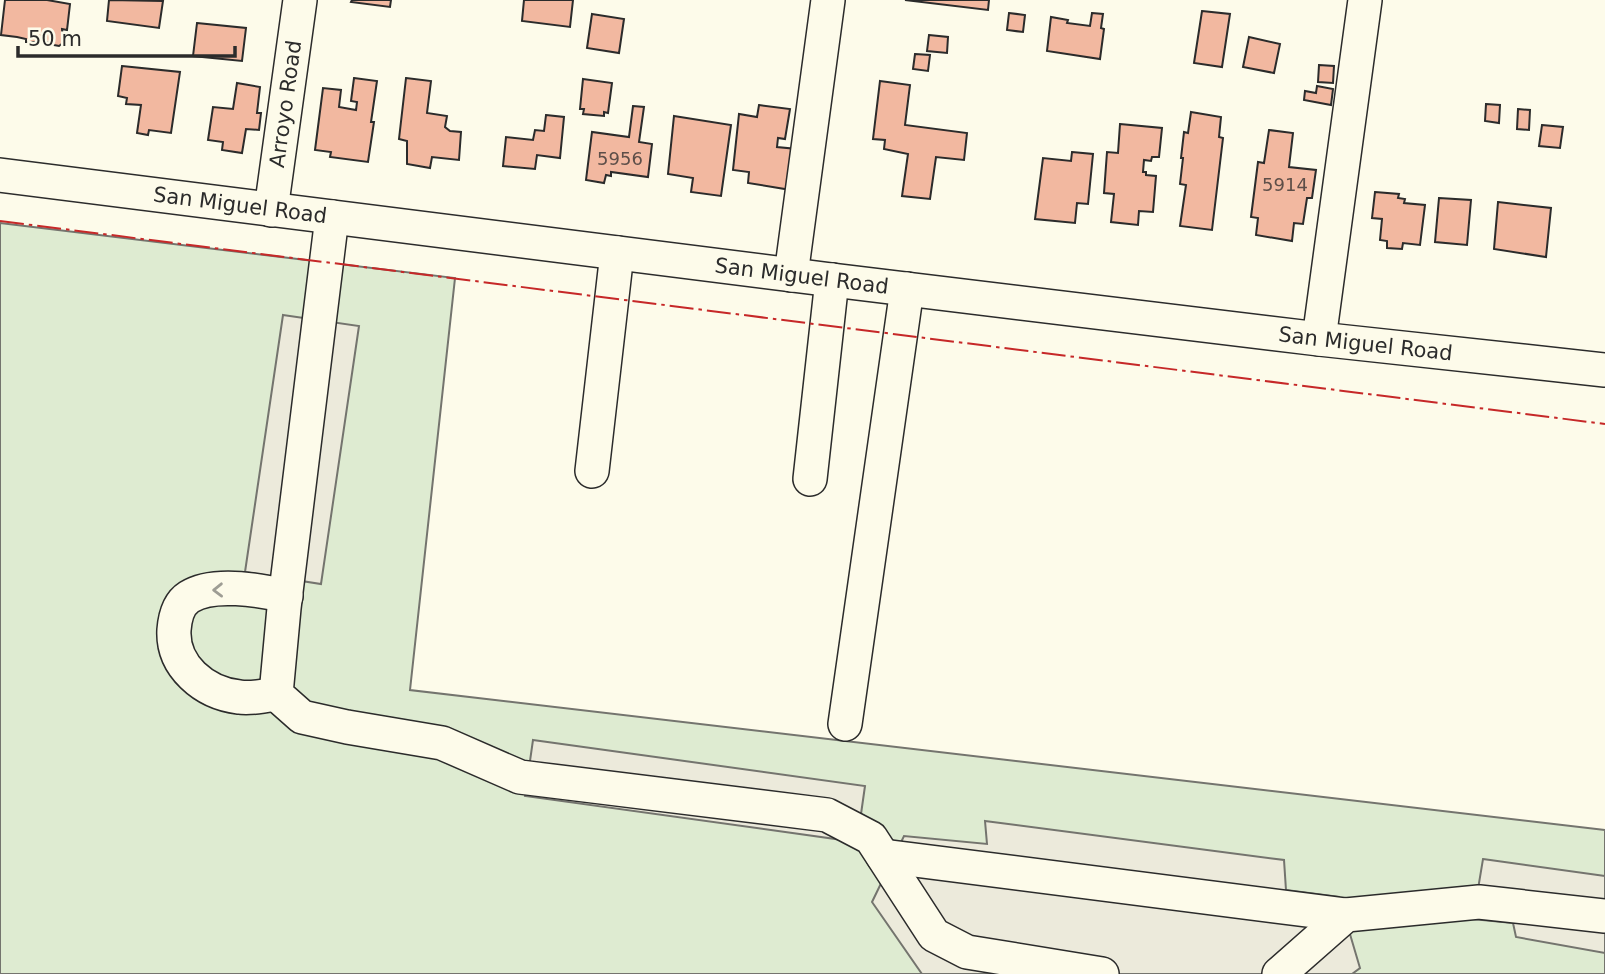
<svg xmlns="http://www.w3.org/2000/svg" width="1605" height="974" font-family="'DejaVu Sans',sans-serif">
  <rect width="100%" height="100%" fill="#fdfbea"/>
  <!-- green -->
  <path fill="#deebd1" stroke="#74746e" stroke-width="2" d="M0,223L455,278L410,690L1605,830V974H0Z"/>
  <!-- parking -->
  <g fill="#eceadb" stroke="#74746e" stroke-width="2">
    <path d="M283,315L359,326L321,584L245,572Z"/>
    <path d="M533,740L865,786L857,842L525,796Z"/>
    <path d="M985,821L1284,860L1286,890L1339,897L1360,968L1352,974H922L872,902L904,836L987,844Z"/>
    <path d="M1483,859L1605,876V953L1516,937L1513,923L1473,919Z"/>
  </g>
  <!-- building -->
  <g fill="#f2b8a0" stroke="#2b2b2b" stroke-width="2">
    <path d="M5,0H47L70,4L67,30L62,29L63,43L59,46L54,45L50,42H26V39L17,37L1,35Z"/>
    <path d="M109,0L163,1L159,28L107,21Z"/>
    <path d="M352,0H391L390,7L351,2Z"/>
    <path d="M524,0H573L570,27L522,21Z"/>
    <path d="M905,0H989L988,10Z"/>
    <path d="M1202,11L1230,14L1222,67L1194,63Z"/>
    <path d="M1009,13L1025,15L1023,32L1007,30Z"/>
    <path d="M1092,13L1103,14L1101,28L1104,29L1100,59L1047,51L1051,17L1068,20L1067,23L1090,26Z"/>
    <path d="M592,14L624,19L619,53L587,48Z"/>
    <path d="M197,23L246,28L242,61L193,56Z"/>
    <path d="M929,35L948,37L947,53L927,51Z"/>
    <path d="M1249,37L1280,44L1274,73L1243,67Z"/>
    <path d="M915,54L930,55L928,71L913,69Z"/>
    <path d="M1319,65L1334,66L1333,83L1318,82Z"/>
    <path d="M122,66L180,72L171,133L149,130L148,135L137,133L141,105L126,104L127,98L118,96Z"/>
    <path d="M354,78L377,81L371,122H374L368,162L330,157L331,152L315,150L323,88L341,90L339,107L356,110L357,102L351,101Z"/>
    <path d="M406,78L431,81L427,113L447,116L445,127L450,131L461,132L459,160L432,157L430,168L407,164V141L399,139Z"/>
    <path d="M583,79L612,83L608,113L604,112V116L583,114L584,109H580Z"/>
    <path d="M880,81L910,85L905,125L967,133L964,160L936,157L930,199L902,196L908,154L884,149L885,140L873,139Z"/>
    <path d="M237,83L260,87L257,113H261L259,130L246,129L242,153L222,150L223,142L208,140L213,107L233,109Z"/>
    <path d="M1317,86L1333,89L1331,105L1304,100L1305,91L1316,93Z"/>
    <path d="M1486,104L1500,105L1499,123L1485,121Z"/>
    <path d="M759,105L790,109L785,139L778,138L777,147L797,149L791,190L748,183L749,172L733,170L739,114L757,117Z"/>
    <path d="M633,106L644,107L639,142L652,144L648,177L611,172V176L606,175L604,183L586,180L592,132L629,137Z"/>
    <path d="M1518,109L1530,110L1529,130L1517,129Z"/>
    <path d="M1191,112L1221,117L1219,137L1223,138L1212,230L1180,226L1186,185L1180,184L1183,158H1181L1184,132L1188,133Z"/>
    <path d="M546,115L564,117L560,158L537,155L535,169L503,166L506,137L533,140L535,130L544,131Z"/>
    <path d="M674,116L731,125L721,196L691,192L693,178L668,174Z"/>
    <path d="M1120,124L1162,128L1159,157H1152L1151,161L1144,160L1143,172H1146V175L1156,176L1153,212L1139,211L1138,225L1111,222L1114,194L1104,193L1107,152L1118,153Z"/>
    <path d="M1542,125L1563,127L1560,148L1539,146Z"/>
    <path d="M1269,130L1293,133L1289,167L1316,170L1312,198H1307L1303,224L1294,223L1292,241L1256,235L1258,218L1251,217L1258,162L1264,163Z"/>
    <path d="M1072,152L1093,154L1088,204L1077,203L1075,223L1035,219L1043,158L1071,161Z"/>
    <path d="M1375,192L1399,194L1398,198L1405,199L1404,203L1425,205L1420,245L1403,243L1402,249L1387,248V241L1380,240L1382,219L1372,218Z"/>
    <path d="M1439,198L1471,200L1467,245L1435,242Z"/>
    <path d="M1498,202L1551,208L1546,257L1494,249Z"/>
  </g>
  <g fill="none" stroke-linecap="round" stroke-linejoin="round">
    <defs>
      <g id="minor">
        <path id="s1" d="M0,175L832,280L1319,339L1605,370"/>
        <path id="s2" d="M271,210L300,0"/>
        <path d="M332,217L284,608L276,694L302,717L347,727L442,743L520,777L827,815L871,838L934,935L967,952L1102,974"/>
        <path d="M791,275L828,0"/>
        <path d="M1319,339L1365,0"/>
        <path d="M592,471L617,253"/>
        <path d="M810,479L832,280"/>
        <path d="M276,694C265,696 250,699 239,697C204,693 172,666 174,630C175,617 178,604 189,597C212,582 260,590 286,596"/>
        <path d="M845,724L907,289"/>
        <path d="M883,856L1346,915"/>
        <path d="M1279,974L1346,915L1479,902L1605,916"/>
      </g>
    </defs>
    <!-- minor casing -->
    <use href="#minor" stroke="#2b2b2b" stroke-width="36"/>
    <!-- minor -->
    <use href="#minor" stroke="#fdfbea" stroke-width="33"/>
    <!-- power -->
    <path stroke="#c62828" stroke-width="2" stroke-dasharray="24 5 3.5 5" stroke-linecap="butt" d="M0,221L1605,424"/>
  </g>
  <!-- one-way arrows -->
  <defs><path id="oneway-chevron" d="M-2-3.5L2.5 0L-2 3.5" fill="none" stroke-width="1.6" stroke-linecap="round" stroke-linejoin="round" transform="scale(1.75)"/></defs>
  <use stroke="#9e9d94" href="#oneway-chevron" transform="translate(218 590) rotate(179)"/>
  <g text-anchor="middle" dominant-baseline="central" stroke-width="5" stroke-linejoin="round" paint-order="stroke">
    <!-- number labels -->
    <g font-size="18" fill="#5d4e48">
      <text x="620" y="158">5956</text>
      <text x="1285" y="184">5914</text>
    </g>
    <!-- street labels -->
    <g font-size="21" fill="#2b2b2b" stroke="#fdfbea">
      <text stroke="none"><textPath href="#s2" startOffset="107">Arroyo Road</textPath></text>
      <text stroke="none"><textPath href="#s1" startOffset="242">San Miguel Road</textPath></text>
      <text stroke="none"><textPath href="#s1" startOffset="808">San Miguel Road</textPath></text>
      <text stroke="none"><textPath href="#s1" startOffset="1376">San Miguel Road</textPath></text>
    </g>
  </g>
  <!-- scale -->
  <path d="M18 46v10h217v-10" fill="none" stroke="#2b2b2b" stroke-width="3.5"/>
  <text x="28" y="46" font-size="21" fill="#2b2b2b" stroke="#fdfbea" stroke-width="5" paint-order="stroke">50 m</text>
</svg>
